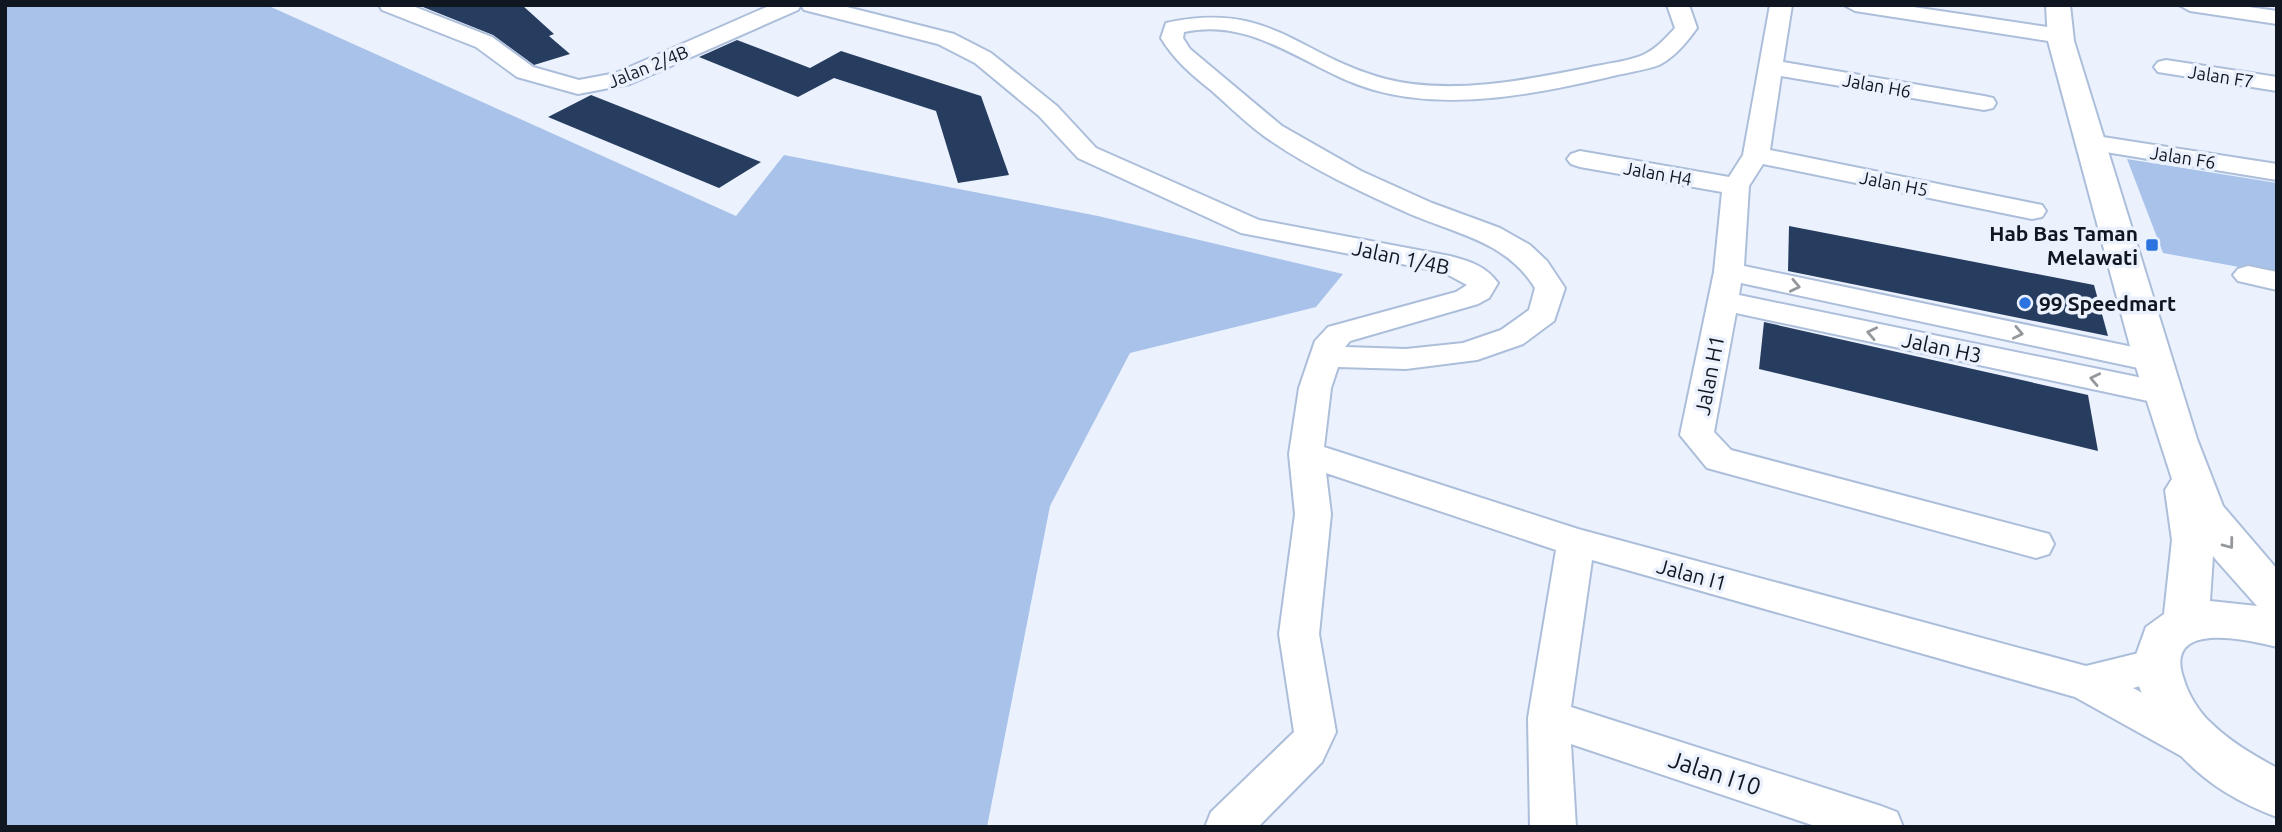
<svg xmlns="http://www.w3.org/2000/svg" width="2282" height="832" font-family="Ubuntu,sans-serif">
  <rect width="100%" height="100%" fill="#ebf2fe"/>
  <!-- green -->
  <g fill="#a8c2e9">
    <path d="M5,5L271,7L736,216L784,155L1098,216L1343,274L1316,307L1130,353L1050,506L987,827H5Z"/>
    <path d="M2127,159L2277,183V274L2163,253Z"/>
  </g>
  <!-- building -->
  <g fill="#273d60">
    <path d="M418,5H522L554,34L549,36L570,54L534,65L493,35Z"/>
    <path d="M737,40L810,68L841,51L981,96L1009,175L958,183L936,111L834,78L798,97L699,57Z"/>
    <path d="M591,95L761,162L719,188L548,117Z"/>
    <path d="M1789,226L2094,285L2108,336L1788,271Z"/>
    <path d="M1764,322L2088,395L2098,451L1759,369Z"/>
  </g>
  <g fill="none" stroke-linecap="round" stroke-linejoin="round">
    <defs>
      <g id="minor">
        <path d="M379,5H410L492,37L533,67L579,80L616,73L771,5H801L798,10L630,84L578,94L517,77L476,47L382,10Z"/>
        <path d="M801,5H839L954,34L991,53L1057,106L1096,148L1259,220L1450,256C1469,261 1486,266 1498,283L1489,298L1478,304L1350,341L1345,347L1406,349L1463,343L1501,330L1529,310L1535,288C1507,242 1457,234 1410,214C1361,192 1309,168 1264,136C1246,123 1229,106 1212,91C1192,75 1174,60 1161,38L1166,23C1271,0 1298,56 1386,79C1452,96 1531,79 1596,66C1611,63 1629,61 1643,55C1656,49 1666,38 1675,28L1667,5H1689L1697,28C1687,42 1675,57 1659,65C1646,70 1631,72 1617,75C1542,93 1451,112 1374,90C1309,72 1256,16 1184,32L1183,38L1190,49L1282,126L1361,171L1432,203L1500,228L1530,245L1547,261L1565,288L1554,321L1523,344L1477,360L1406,369L1338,367L1331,388L1324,447L1578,529L2086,666L2155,649L2169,654L2175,666L2169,678L2133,688L2211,730L2217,743L2211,756L2196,762L2181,756L2075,697L1592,560L1571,707L1881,806L1897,812L1903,827H1818L1571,744L1576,827H1530L1528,718L1556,550L1326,473L1331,514L1319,634L1336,732L1322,762L1258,827H1205L1211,812L1294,732L1279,634L1295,514L1289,454L1299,388L1315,341L1328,327L1456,292L1467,285L1443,272L1241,233L1078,158L1039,116L975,63L938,44L804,10Z"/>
        <path d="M1770,5H1792L1783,62L1984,96L1993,98L1996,103L1993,108L1984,110L1781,76L1770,150L2032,203L2042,205L2046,211L2042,217L2032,219L1763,164L1749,186L1744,266L2152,351L2163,354L2168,361L2163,368L2152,371L1741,283L1739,295L2162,382L2174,385L2178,393L2174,401L2162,404L1736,313L1714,432L1731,450L2049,534L2054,544L2049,554L2036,558L1707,468L1680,435L1714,272L1722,192L1580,167L1571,164L1567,159L1571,154L1580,151L1729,177L1743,155Z"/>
        <path d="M1844,5H1900L2061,29L2072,36L2061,43L1855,11Z"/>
        <path d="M2179,5H2235L2277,11V24L2190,11Z"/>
        <path d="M2166,60L2277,77V91L2158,72L2154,67L2158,62Z"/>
        <path d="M2090,135L2277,164V180L2081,148L2077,143L2081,138Z"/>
        <path d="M2248,266L2277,272V290L2238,281L2233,275L2238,269Z"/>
      </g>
      <path id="secondary" d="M2046,5H2070L2074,41L2197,439L2223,506L2277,569V647C2245,639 2162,620 2184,680C2188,694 2199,712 2210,722C2229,741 2253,755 2277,768V817C2201,789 2156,743 2132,666L2146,627L2164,614L2172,540L2165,490L2172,479L2134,361L2048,41ZM2213,556L2217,561L2257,606L2210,601Z"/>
    </defs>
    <!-- minor casing -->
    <use href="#minor" stroke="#acbeda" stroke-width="4"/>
    <!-- secondary casing -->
    <use href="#secondary" stroke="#acbeda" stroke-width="4"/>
    <!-- minor -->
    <use href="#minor" fill="#fff" fill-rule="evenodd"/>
    <!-- secondary -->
    <use href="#secondary" fill="#fff" fill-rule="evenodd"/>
  </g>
  <!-- one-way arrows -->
  <defs><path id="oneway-chevron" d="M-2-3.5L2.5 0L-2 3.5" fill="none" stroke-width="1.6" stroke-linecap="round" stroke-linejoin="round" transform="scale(1.75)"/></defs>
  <g stroke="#94979b">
    <use href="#oneway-chevron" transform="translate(1795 286) rotate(12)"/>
    <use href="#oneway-chevron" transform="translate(1872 333) rotate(-168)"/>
    <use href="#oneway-chevron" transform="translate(2018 333) rotate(12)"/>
    <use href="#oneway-chevron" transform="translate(2095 379) rotate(-168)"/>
    <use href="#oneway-chevron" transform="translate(2229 544) rotate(53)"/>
  </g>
  <!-- markers -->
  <g fill="#2c73e0" stroke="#ebf2fe" stroke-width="2.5">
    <rect x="2145" y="238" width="14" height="14" rx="3.5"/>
    <circle cx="2025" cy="303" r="7"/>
  </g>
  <g text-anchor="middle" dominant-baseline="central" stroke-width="7" stroke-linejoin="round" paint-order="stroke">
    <!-- far-street labels -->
    <g font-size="18" fill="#111721" stroke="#ebf2fe">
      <text transform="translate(648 66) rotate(-22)">Jalan 2/4B</text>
      <text transform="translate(2221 76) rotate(9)">Jalan F7</text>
      <text transform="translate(1877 85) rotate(10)">Jalan H6</text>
      <text transform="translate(2183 157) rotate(9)">Jalan F6</text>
      <text transform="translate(1658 173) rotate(10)">Jalan H4</text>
      <text transform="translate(1894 183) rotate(11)">Jalan H5</text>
    </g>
    <!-- poi labels -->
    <g font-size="21" font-weight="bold" fill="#111721" stroke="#ebf2fe" text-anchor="end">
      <text x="2138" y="233">Hab Bas Taman<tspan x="2138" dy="24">Melawati</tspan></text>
      <text x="2039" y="303" text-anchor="start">99 Speedmart</text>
    </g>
    <!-- street labels -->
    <g font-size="21" fill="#111721" stroke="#ebf2fe">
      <text transform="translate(1401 257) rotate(12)">Jalan 1/4B</text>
      <text transform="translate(1942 347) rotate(12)">Jalan H3</text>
      <text transform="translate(1709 375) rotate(-79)">Jalan H1</text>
      <text transform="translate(1692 574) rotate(15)">Jalan I1</text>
    </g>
    <!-- near-street labels -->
    <g font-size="24" fill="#111721" stroke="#ebf2fe">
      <text transform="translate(1715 773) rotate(18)">Jalan I10</text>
    </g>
  </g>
  <!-- border -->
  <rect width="2282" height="832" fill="none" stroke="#111721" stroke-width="14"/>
</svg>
